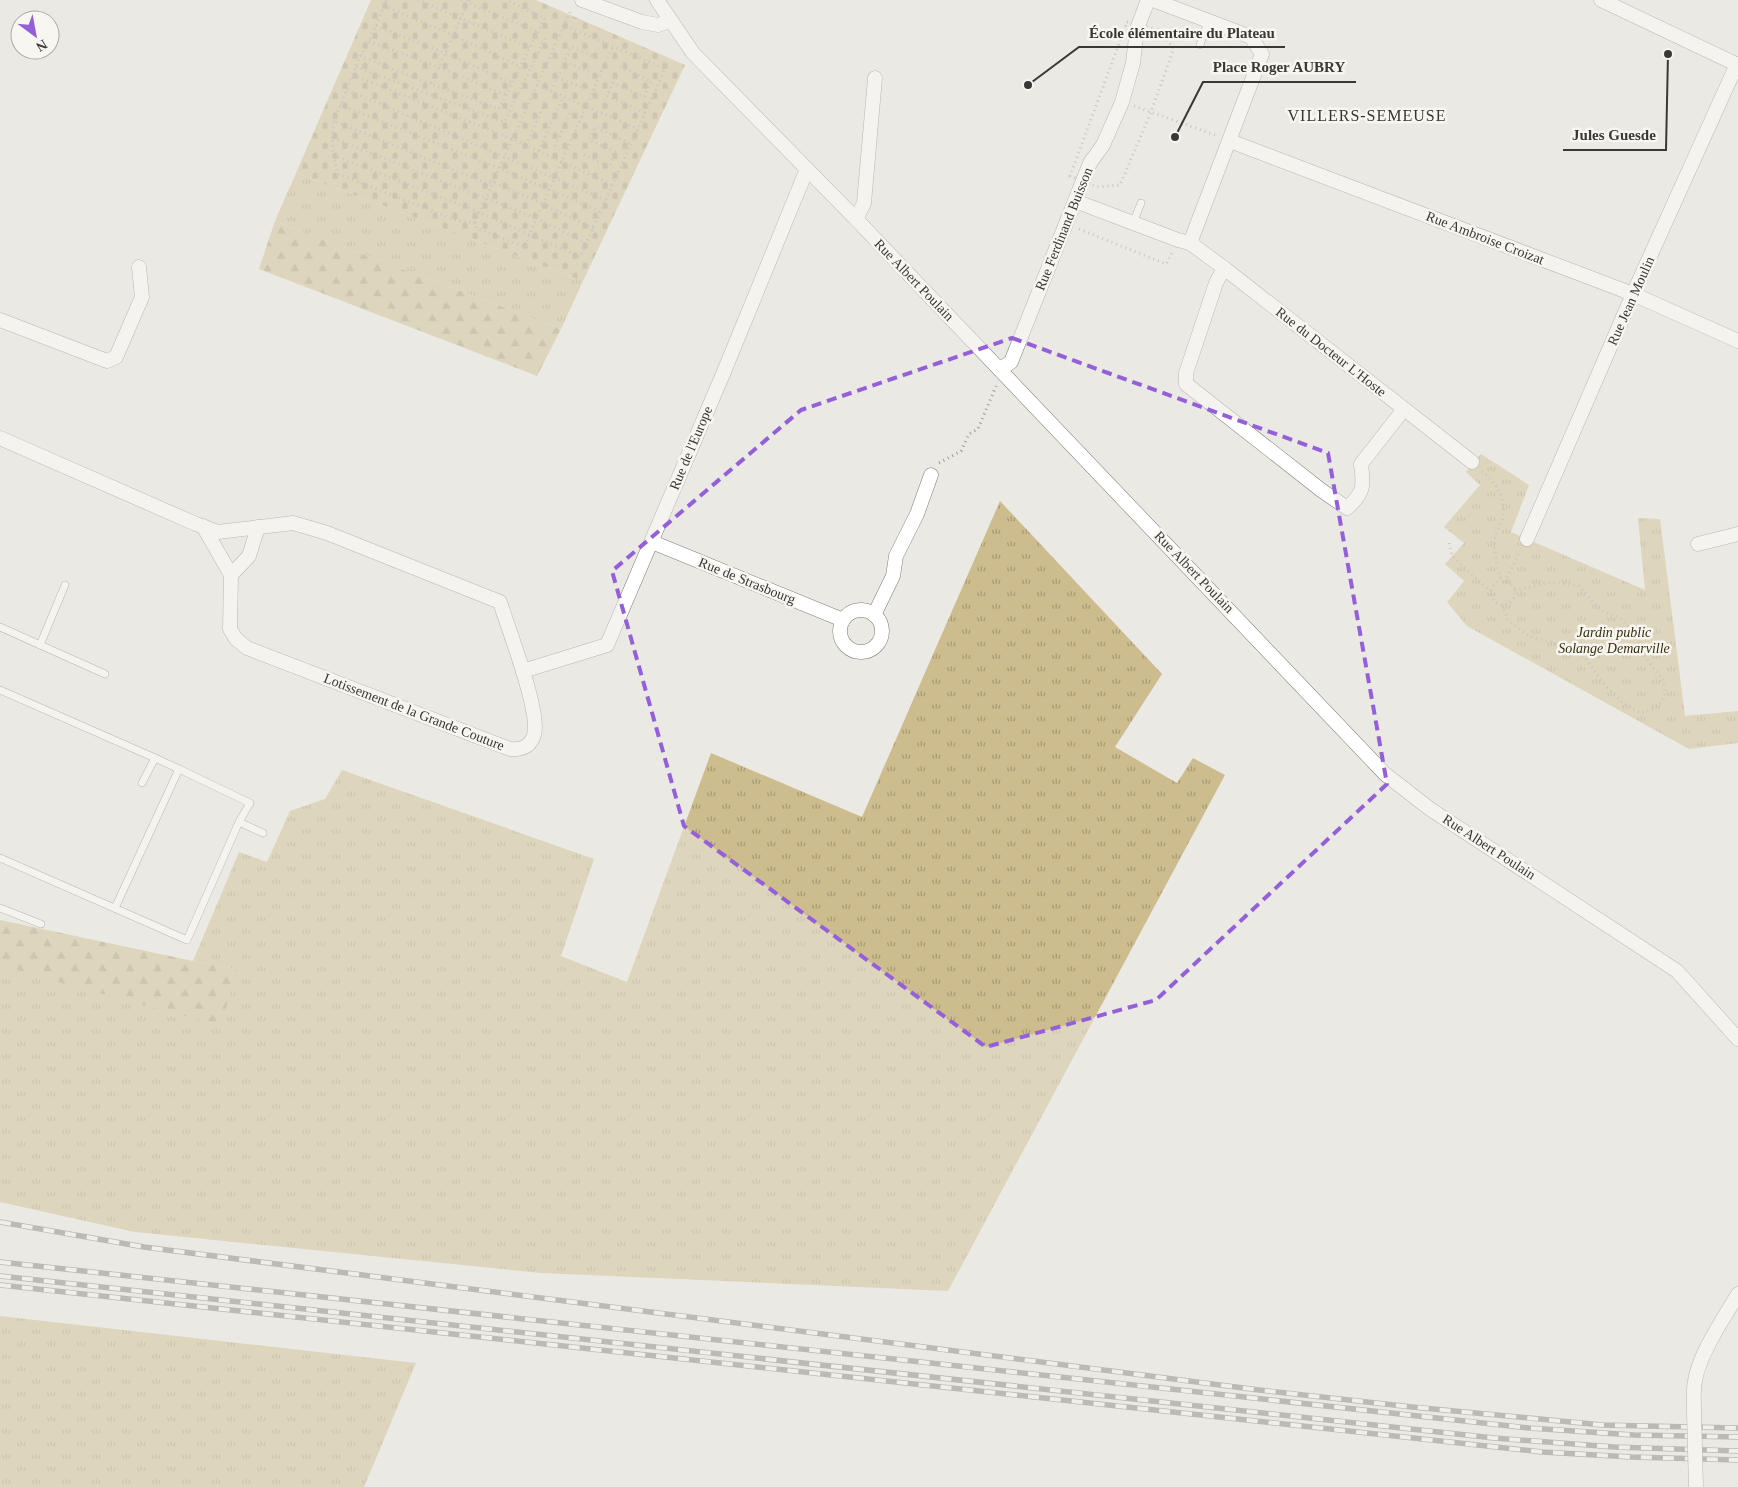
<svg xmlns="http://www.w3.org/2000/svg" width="1738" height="1487" font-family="Georgia,serif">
  <defs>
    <pattern id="grass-tufts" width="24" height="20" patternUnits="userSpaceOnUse" patternTransform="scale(1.25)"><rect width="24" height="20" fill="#cdbc8d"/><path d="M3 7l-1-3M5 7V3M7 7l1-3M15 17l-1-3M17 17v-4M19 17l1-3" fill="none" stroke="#a79a74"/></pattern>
    <pattern id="forest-firs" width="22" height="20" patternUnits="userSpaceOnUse" patternTransform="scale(1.25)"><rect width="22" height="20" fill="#cdbc8d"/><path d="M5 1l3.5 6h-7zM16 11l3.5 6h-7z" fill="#a79a74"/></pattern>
    <pattern id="cemetery-stones" width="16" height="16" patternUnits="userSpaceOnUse" patternTransform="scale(1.25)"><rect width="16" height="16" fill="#cdbc8d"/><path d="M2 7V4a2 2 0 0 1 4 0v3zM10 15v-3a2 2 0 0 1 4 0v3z" fill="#a79a74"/></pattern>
  </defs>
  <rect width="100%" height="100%" fill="#ebe9e3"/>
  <!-- grass -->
  <g fill="url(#grass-tufts)">
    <path d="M296,173L583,281L561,329L275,221Z"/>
    <path d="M1481,454L1529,485L1511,532L1645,590L1638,518L1660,519L1685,716L1738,711V743L1689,749L1467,626L1447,602L1464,581L1445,564L1464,543L1444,527L1480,485L1466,472Z"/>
    <path d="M1000,501L1162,674L1115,747L1177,783L1193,758L1225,775L948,1291L541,1273L135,1232L0,1202V962L22,972L237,969L193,961L239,852L267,862L290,811L325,799L342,770L594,859L561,956L627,982L711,753L862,817Z"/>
    <path d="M0,1316L416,1363L364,1487H0Z"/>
  </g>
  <!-- forest -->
  <g fill="url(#forest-firs)">
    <path d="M275,221L561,329L537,376L259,269Z"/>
    <path d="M0,920L193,961L237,969L221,1026L22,972L0,962Z"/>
  </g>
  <!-- cemetery -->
  <path fill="url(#cemetery-stones)" d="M371,0H536L685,65L583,281L296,173Z"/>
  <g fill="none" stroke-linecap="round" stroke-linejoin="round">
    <defs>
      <g id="lane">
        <path d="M1200,45L1208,21"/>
        <path d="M1133,223L1141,203"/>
        <path d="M0,627L105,674"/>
        <path d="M40,645L65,585"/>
        <path d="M0,690L155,758"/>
        <path d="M142,783L155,758L179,769"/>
        <path d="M0,858L187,940L239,822L263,833"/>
        <path d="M0,908L41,924"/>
        <path d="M115,908L179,769L250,803L239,822"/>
      </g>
      <g id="street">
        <path d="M582,0L642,22L658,25L670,21"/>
        <path d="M657,0L693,53L856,219L1385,774L1430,809L1677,971L1738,1039"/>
        <path d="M1153,0L1251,37L1262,54L1190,243"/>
        <path d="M1601,0L1738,65"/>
        <path d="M1230,141L1633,294L1738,341"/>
        <path d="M1075,201L1178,240L1190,243L1224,268L1472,462"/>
        <path d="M856,219L864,203L875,78"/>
        <path d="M1224,268L1216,283L1186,373V384L1321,490L1347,508C1364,493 1364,486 1361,464L1404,409"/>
        <path d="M0,320L107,361L116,357L142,297L139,267"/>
        <path d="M1000,369L1011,362L1090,163L1103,145L1122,102L1133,63L1137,29L1148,0"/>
        <path d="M0,438L196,524L218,532L293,523L327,533L500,602C508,628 541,713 534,735C530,747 521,750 510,749L247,648L236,639L230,629L231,575L203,526"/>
        <path d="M1527,539L1633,294L1737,64"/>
        <path d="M652,542L843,620"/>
        <path d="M1698,544L1738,534"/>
        <path d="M231,575L249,556L258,527"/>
        <circle cx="861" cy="631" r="21"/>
        <path d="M874,615L893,576L896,556L917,514L931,475"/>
        <path d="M523,671L607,645L723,374L807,169"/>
        <path d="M1694,1412C1694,1402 1693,1391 1695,1381C1699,1354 1724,1318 1738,1294"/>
      </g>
    </defs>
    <!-- lane casing -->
    <use href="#lane" stroke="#7e7c77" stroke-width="8"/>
    <!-- street casing -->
    <use href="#street" stroke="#7e7c77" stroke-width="15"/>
    <!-- path -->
    <g stroke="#9c9b97" stroke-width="3" stroke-dasharray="1 4" stroke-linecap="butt">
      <path d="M418,0L530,48"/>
      <path d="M461,0L538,32"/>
      <path d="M469,0L431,84L499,109L545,18L506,0"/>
      <path d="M384,6L453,35L521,67"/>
      <path d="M1127,22L1156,29L1174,48L1151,112L1120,185L1097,187L1070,176Z"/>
      <path d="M376,26L445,53L512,83"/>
      <path d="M369,41L438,67L506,95"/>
      <path d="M360,56L431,84"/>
      <path d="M565,62L590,72"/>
      <path d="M356,67L504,122L547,35"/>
      <path d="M620,67L651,81L644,97L613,83L607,96L645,113"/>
      <path d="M353,75L512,139L612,185"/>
      <path d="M557,78L582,87"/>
      <path d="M537,85L638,129"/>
      <path d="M347,90L606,200"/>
      <path d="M551,91L571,47L598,58"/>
      <path d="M340,105L499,168L601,212"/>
      <path d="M1134,106L1215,135"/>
      <path d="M334,121L360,56L369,41L387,0"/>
      <path d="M332,138L334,121L484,182H493L543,204L536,218L332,138L333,155L479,212L580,257L665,69L564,25"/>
      <path d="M526,145L546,100"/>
      <path d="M555,146L571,111L582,117"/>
      <path d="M539,151L563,97"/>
      <path d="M333,155L338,174L458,221L475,222L571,10"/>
      <path d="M584,155L609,167L616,152L589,140L595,127L631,144"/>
      <path d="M475,222L476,228L525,247L536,218L586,243"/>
      <path d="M593,228L543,204L613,46"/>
      <path d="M1079,229L1166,264L1172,253"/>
      <path d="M939,463L961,451L969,434L978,429L996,386"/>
      <path d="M1482,471C1496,483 1506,498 1503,516C1502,524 1496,531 1495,538C1493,553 1498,568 1501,581"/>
      <path d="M1449,543L1452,556L1491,592"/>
      <circle cx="1503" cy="593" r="12"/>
      <path d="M1505,582L1520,551"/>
      <path d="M1502,605L1508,620L1528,636L1561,645L1584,656L1603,683L1624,704L1641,713L1652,710L1663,701L1665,690L1663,680L1644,656L1634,632L1620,618L1601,611L1579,586L1550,582L1514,591"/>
    </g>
    <!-- lane -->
    <use href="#lane" stroke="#fff" stroke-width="7"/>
    <!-- street -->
    <use href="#street" stroke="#fff" stroke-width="14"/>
    <defs>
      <g id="rail">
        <path d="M0,1222L144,1247L1259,1390L1412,1407L1602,1425L1738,1428"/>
        <path d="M0,1262L1529,1428L1634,1435L1738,1437"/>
        <path d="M0,1276L1494,1438L1614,1447L1738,1451"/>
        <path d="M0,1285L1542,1452L1631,1457L1738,1460"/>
      </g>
    </defs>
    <!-- rail casing -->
    <use href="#rail" stroke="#82807c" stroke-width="5.5"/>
    <!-- rail -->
    <use href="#rail" stroke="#f8f6f0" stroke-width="4" stroke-dasharray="11" stroke-linecap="butt"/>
    <defs>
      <path id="street-bridge" d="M1694,1412L1696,1487"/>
    </defs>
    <!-- street-bridge casing -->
    <use href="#street-bridge" stroke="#7e7c77" stroke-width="15" stroke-linecap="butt"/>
    <!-- street-bridge -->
    <use href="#street-bridge" stroke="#fff" stroke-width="14"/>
  </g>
  <!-- marked area -->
  <path d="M0 0H1738V1487H0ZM1012,338L1328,453L1387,784L1156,1000L986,1047L684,826L612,571L801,410Z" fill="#ebe9e3" fill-opacity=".55" fill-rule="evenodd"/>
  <path fill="none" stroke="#9460d9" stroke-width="4" stroke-dasharray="10 6" stroke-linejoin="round" d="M1012,338L1328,453L1387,784L1156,1000L986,1047L684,826L612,571L801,410Z"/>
  <g text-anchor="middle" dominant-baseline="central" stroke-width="5" stroke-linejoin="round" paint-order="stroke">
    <!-- street labels -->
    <g font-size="14" fill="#393836" stroke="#f8f6f0">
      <text transform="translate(1064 229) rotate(-68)">Rue Ferdinand Buisson</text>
      <text transform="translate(1485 238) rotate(21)">Rue Ambroise Croizat</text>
      <text transform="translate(914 280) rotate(46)">Rue Albert Poulain</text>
      <text transform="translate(1631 301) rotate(-66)">Rue Jean Moulin</text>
      <text transform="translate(1331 352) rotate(38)">Rue du Docteur L'Hoste</text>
      <text transform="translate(691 448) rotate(-67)">Rue de l'Europe</text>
      <text transform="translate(1194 572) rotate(46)">Rue Albert Poulain</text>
      <text transform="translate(747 581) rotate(22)">Rue de Strasbourg</text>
      <text transform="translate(414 712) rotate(21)">Lotissement de la Grande Couture</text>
      <text transform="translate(1489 847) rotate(33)">Rue Albert Poulain</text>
    </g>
    <!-- park labels -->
    <g font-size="14" font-style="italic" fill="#382e0f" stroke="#f8f6f0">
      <text x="1614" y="632">Jardin public<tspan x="1614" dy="16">Solange Demarville</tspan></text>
    </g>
    <!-- quarter labels -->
    <g font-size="16" letter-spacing="1" fill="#383631" stroke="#f8f6f0">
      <text x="1367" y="115">VILLERS-SEMEUSE</text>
    </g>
  </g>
  <!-- callouts -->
  <path fill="none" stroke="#393836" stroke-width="2" d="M1028 85L1079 47H1285M1175 137L1203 82H1356M1668 54L1666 150H1563"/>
  <g fill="#393836" stroke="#f8f6f0" stroke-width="2">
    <circle cx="1028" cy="85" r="5"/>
    <circle cx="1175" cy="137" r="5"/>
    <circle cx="1668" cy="54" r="5"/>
  </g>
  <g font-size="15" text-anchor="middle" font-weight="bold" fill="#393836" stroke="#f8f6f0" stroke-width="5" stroke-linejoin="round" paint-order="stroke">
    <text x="1182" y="38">École élémentaire du Plateau</text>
    <text x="1279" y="72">Place Roger AUBRY</text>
    <text x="1614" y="140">Jules Guesde</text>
  </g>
  <!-- north arrow -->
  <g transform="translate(35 35) rotate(148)"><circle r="24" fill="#f8f6f0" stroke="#acaaa6"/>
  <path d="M0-4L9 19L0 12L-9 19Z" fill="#9460d9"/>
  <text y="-8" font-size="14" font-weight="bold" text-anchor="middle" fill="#393836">N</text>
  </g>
</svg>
